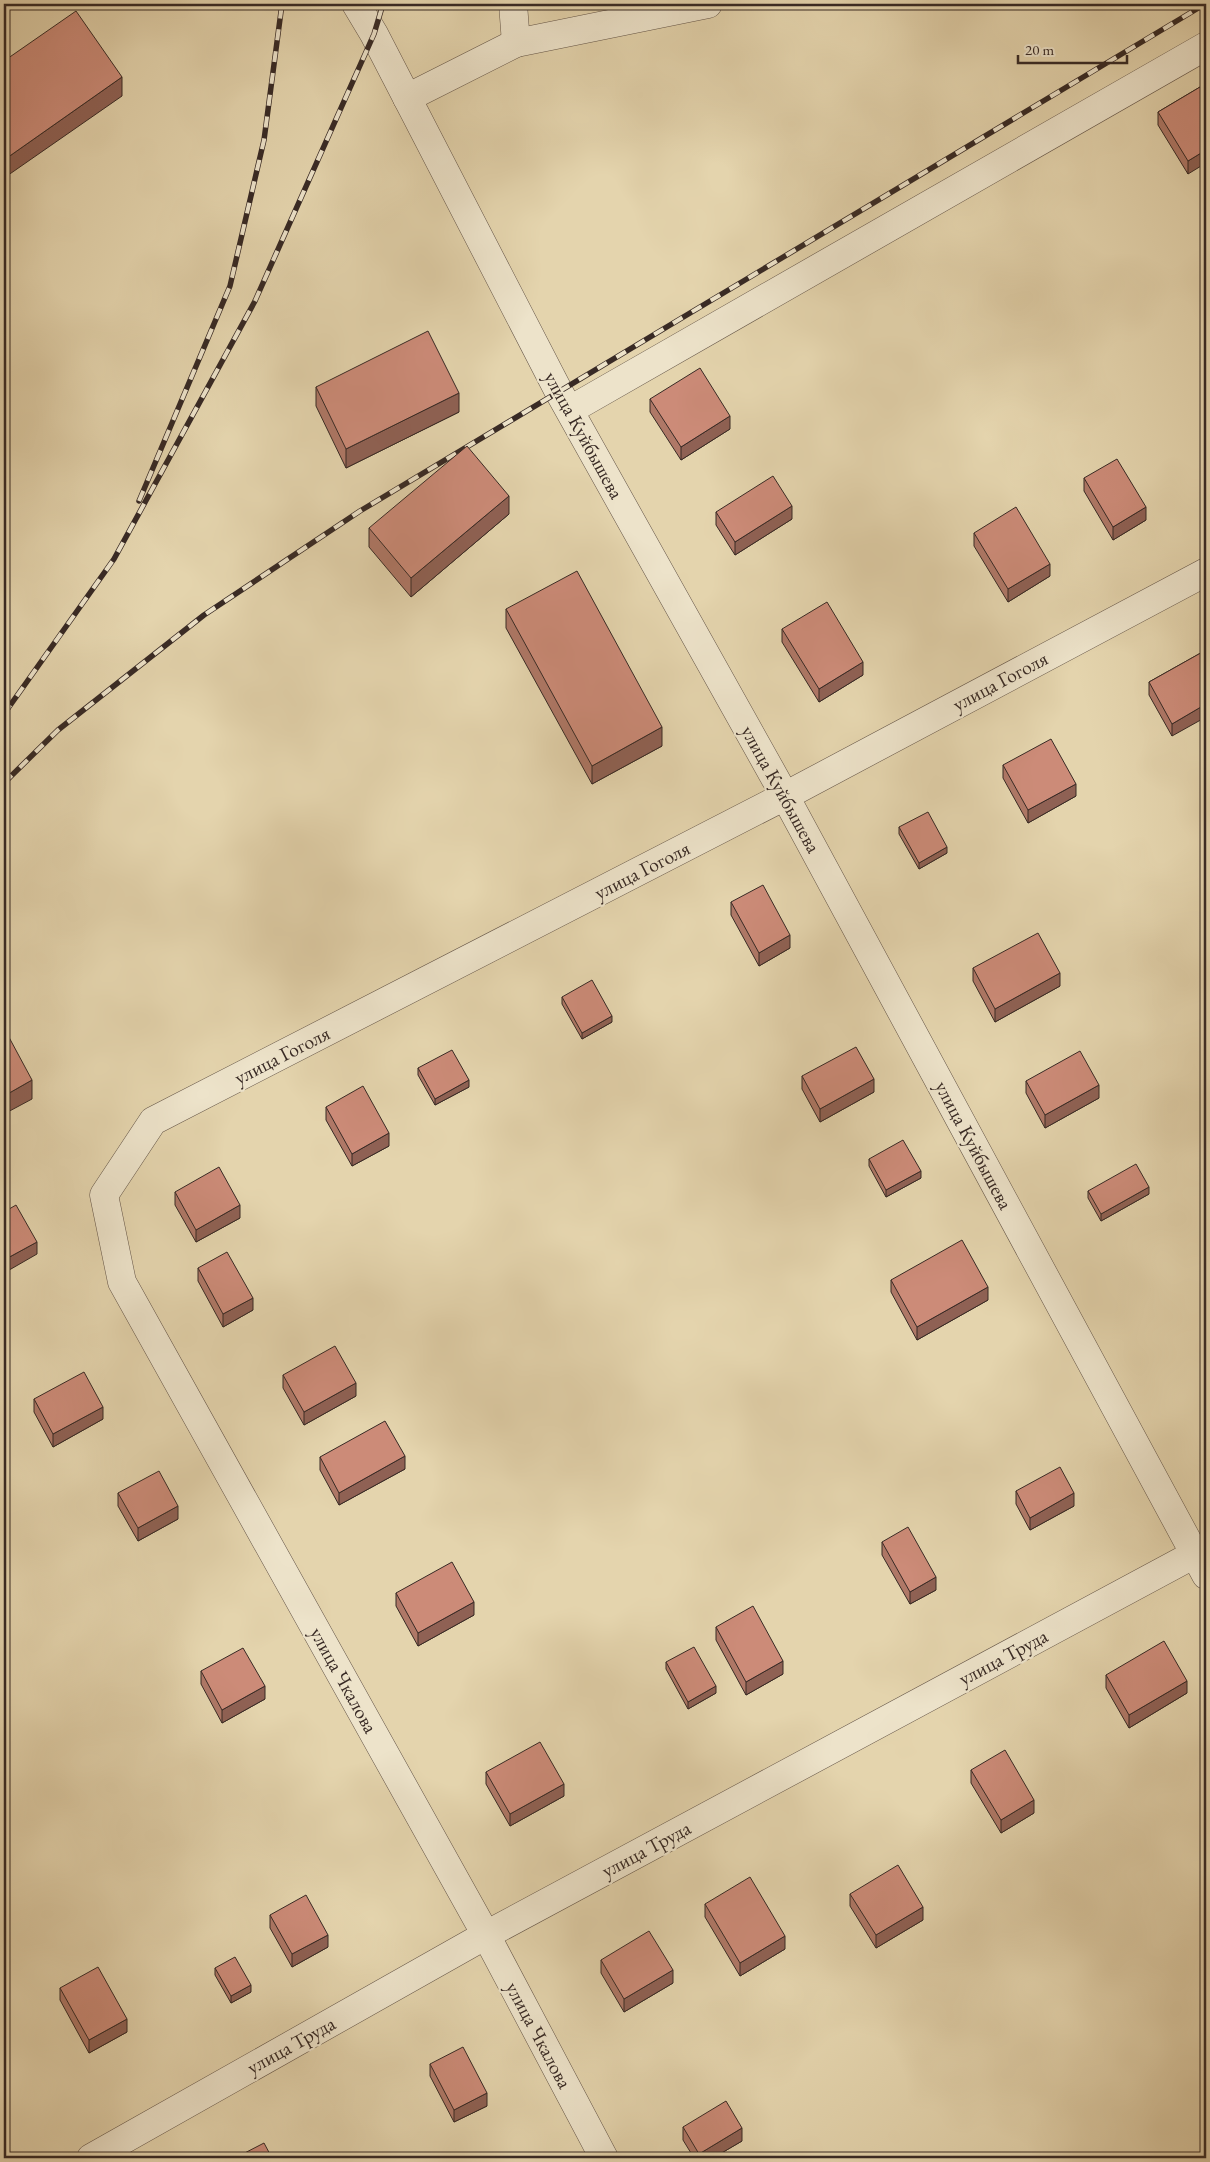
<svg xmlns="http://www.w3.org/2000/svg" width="1210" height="2162" font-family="'EB Garamond',serif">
  <rect width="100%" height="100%" fill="#e4d4ad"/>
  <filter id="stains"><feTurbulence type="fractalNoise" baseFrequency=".004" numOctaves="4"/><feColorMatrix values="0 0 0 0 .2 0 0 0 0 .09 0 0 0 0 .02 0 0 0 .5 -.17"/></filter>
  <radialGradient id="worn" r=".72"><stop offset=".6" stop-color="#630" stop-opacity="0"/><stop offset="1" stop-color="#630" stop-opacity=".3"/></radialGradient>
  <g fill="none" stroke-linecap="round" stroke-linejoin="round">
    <defs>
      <g id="minor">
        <path d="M356,4L374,34L559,392L785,796L1206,1575"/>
        <path d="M513,4L516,43"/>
        <path d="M407,98L516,43L708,4"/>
        <path d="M570,410L1206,46"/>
        <path d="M91,2158L486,1935L1206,1548"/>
        <path d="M604,2158L486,1935L122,1282L104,1195L153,1121L785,796L1206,572"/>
      </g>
    </defs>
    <!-- minor casing -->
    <use href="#minor" stroke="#635447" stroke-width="29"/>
    <!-- minor -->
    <use href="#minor" stroke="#ede3ca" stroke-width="28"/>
    <defs>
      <g id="rail">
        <path d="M139,501L230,286L264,140L282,4"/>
        <path d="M4,714L114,559L255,301L374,34L383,4"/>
        <path d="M4,783L58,730L204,615L360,511L1205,4"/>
      </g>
    </defs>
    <!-- rail casing -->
    <use href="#rail" stroke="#382a25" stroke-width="5.5"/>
    <!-- rail -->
    <use href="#rail" stroke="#ede3ca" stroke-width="4" stroke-dasharray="11" stroke-linecap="butt"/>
  </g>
  <!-- wall -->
  <g fill="#af7867" stroke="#382a25">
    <path d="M1200,87L1188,174L1158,125V112Z"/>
    <path d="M316,387L459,412L346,468L316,406Z"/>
    <path d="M650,399L730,429L681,460L650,412Z"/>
    <path d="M1206,417V437L1203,432V419Z"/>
    <path d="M1084,478L1146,520L1113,540L1084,491Z"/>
    <path d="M716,512L792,519L735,555L716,525Z"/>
    <path d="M509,514L411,597L369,547V528Z"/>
    <path d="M974,533L1050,576L1008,602L974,546Z"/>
    <path d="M506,609L662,746L592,784L506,628Z"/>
    <path d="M782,629L863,675L819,702L782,642Z"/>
    <path d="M1206,650L1172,736L1149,695V682Z"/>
    <path d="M1003,765L1076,796L1028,823L1003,778Z"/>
    <path d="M899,827L947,853L919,869L899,834Z"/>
    <path d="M731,902L790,948L759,966L731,915Z"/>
    <path d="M973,968L1060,986L995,1022L973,981Z"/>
    <path d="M562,997L612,1022L582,1039L562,1004Z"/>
    <path d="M418,1068L469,1087L435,1105L418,1075Z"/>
    <path d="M802,1076L874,1092L820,1122L802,1089Z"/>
    <path d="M1026,1081L1099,1098L1045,1128L1026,1093Z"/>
    <path d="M326,1107L389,1146L352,1166L326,1120Z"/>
    <path d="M869,1159L921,1178L886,1197L869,1166Z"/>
    <path d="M1088,1191L1149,1194L1101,1221L1088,1198Z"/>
    <path d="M175,1192L240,1218L196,1242L175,1205Z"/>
    <path d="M198,1268L253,1310L223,1327L198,1281Z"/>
    <path d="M891,1280L988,1300L917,1340L891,1292Z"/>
    <path d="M1206,1372V1389L1204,1386V1373Z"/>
    <path d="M283,1375L356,1396L304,1425L283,1388Z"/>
    <path d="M34,1399L103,1419L53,1447L34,1412Z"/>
    <path d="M320,1457L405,1469L339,1505L320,1470Z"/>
    <path d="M1016,1491L1074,1506L1030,1530L1016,1504Z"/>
    <path d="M118,1493L178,1519L138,1541L118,1506Z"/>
    <path d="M882,1542L936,1590L910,1604L882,1555Z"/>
    <path d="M396,1593L474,1615L418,1646L396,1606Z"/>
    <path d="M716,1627L783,1674L746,1695L716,1640Z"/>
    <path d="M666,1662L716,1693L688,1709L666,1669Z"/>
    <path d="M201,1671L265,1699L222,1723L201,1684Z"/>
    <path d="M1106,1675L1187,1693L1129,1728L1106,1688Z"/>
    <path d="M971,1770L1034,1813L1001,1833L971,1783Z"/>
    <path d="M486,1772L564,1796L510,1826L486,1784Z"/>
    <path d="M850,1894L923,1920L876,1948L850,1906Z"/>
    <path d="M705,1904L785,1949L740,1976L705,1917Z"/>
    <path d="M270,1915L328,1947L292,1967L270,1928Z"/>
    <path d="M601,1960L673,1983L624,2012L601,1973Z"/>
    <path d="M215,1968L251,1992L231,2003L215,1975Z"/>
    <path d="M60,1988L127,2032L89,2053L60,2000Z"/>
    <path d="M430,2064L487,2106L454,2122L430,2076Z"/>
    <path d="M683,2127L742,2141L713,2158H694L683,2140Z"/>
  </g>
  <!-- shaded-wall -->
  <g fill="#8f6154" stroke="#382a25">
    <path d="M122,77V96L4,178V160Z"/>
    <path d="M1206,150V163L1188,174V161Z"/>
    <path d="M459,393V412L346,468V449Z"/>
    <path d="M730,416V429L681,460V447Z"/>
    <path d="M509,496V514L411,597V578Z"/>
    <path d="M792,506V519L735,555V542Z"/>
    <path d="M1146,507V520L1113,540V527Z"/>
    <path d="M1050,564V576L1008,602V589Z"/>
    <path d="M863,662V675L819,702V689Z"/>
    <path d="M1206,704V717L1172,736V724Z"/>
    <path d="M662,727V746L592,784V766Z"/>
    <path d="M1076,784V796L1028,823V810Z"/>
    <path d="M947,847V853L919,869V863Z"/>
    <path d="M790,935V948L759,966V953Z"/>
    <path d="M1060,973V986L995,1022V1009Z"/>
    <path d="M612,1016V1022L582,1039V1033Z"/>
    <path d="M874,1079V1092L820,1122V1109Z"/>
    <path d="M32,1080V1099L4,1114V1096Z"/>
    <path d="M469,1080V1087L435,1105V1099Z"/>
    <path d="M1099,1085V1098L1045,1128V1115Z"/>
    <path d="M389,1133V1146L352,1166V1154Z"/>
    <path d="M921,1171V1178L886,1197V1190Z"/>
    <path d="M1149,1187V1194L1101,1221V1214Z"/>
    <path d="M240,1205V1218L196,1242V1230Z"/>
    <path d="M37,1242V1254L4,1273V1260Z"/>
    <path d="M988,1287V1300L917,1340V1327Z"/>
    <path d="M253,1298V1310L223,1327V1314Z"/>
    <path d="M356,1383V1396L304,1425V1412Z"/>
    <path d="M103,1407V1419L53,1447V1434Z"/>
    <path d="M405,1456V1469L339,1505V1493Z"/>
    <path d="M1074,1493V1506L1030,1530V1518Z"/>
    <path d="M178,1506V1519L138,1541V1528Z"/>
    <path d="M936,1577V1590L910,1604V1592Z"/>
    <path d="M474,1602V1615L418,1646V1633Z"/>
    <path d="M783,1661V1674L746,1695V1682Z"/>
    <path d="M1187,1681V1693L1129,1728V1715Z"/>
    <path d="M265,1686V1699L222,1723V1710Z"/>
    <path d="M716,1686V1693L688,1709V1702Z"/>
    <path d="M564,1784V1796L510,1826V1814Z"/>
    <path d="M1034,1800V1813L1001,1833V1820Z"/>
    <path d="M923,1907V1920L876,1948V1935Z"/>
    <path d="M328,1935V1947L292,1967V1954Z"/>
    <path d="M785,1936V1949L740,1976V1963Z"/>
    <path d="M673,1970V1983L624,2012V1999Z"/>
    <path d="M251,1985V1992L231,2003V1996Z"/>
    <path d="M127,2019V2032L89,2053V2040Z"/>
    <path d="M487,2093V2106L454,2122V2110Z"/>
    <path d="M742,2128V2141L713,2158H699V2154Z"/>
  </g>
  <!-- building -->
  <g fill="#cc8b78" stroke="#382a25">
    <path d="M76,11L122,77L4,160V61Z"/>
    <path d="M1200,87L1206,98V150L1188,161L1158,112Z"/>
    <path d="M428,331L459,393L346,449L316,387Z"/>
    <path d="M700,368L730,416L681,447L650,399Z"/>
    <path d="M1206,417V424L1203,419Z"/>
    <path d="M467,446L509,496L411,578L369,528Z"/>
    <path d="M1117,459L1146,507L1113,527L1084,478Z"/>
    <path d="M773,476L792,506L735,542L716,512Z"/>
    <path d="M1016,507L1050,564L1008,589L974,533Z"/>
    <path d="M577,571L662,727L592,766L506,609Z"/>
    <path d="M827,602L863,662L819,689L782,629Z"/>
    <path d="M1206,650V704L1172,724L1149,682Z"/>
    <path d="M1051,739L1076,784L1028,810L1003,765Z"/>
    <path d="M928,812L947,847L919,863L899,827Z"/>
    <path d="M763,885L790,935L759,953L731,902Z"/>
    <path d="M1038,933L1060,973L995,1009L973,968Z"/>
    <path d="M592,980L612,1016L582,1033L562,997Z"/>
    <path d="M4,1028L32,1080L4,1096Z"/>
    <path d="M856,1047L874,1079L820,1109L802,1076Z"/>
    <path d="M452,1050L469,1080L435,1099L418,1068Z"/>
    <path d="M1080,1051L1099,1085L1045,1115L1026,1081Z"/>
    <path d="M363,1086L389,1133L352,1154L326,1107Z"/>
    <path d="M903,1140L921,1171L886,1190L869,1159Z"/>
    <path d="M1136,1164L1149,1187L1101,1214L1088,1191Z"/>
    <path d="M219,1167L240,1205L196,1230L175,1192Z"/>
    <path d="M16,1205L37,1242L4,1260V1212Z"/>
    <path d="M962,1240L988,1287L917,1327L891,1280Z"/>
    <path d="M227,1252L253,1298L223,1314L198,1268Z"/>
    <path d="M335,1346L356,1383L304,1412L283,1375Z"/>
    <path d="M84,1372L103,1407L53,1434L34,1399Z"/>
    <path d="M385,1421L405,1456L339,1493L320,1457Z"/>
    <path d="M1060,1467L1074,1493L1030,1518L1016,1491Z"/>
    <path d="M159,1471L178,1506L138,1528L118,1493Z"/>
    <path d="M908,1527L936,1577L910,1592L882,1542Z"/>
    <path d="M452,1562L474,1602L418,1633L396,1593Z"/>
    <path d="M753,1606L783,1661L746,1682L716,1627Z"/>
    <path d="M1164,1641L1187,1681L1129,1715L1106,1675Z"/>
    <path d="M694,1647L716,1686L688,1702L666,1662Z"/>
    <path d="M243,1648L265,1686L222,1710L201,1671Z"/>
    <path d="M540,1742L564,1784L510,1814L486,1772Z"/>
    <path d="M1005,1750L1034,1800L1001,1820L971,1770Z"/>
    <path d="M898,1865L923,1907L876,1935L850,1894Z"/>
    <path d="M750,1877L785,1936L740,1963L705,1904Z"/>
    <path d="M306,1895L328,1935L292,1954L270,1915Z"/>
    <path d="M649,1931L673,1970L624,1999L601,1960Z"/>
    <path d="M235,1957L251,1985L231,1996L215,1968Z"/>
    <path d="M98,1967L127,2019L89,2040L60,1988Z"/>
    <path d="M463,2047L487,2093L454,2110L430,2064Z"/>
    <path d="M726,2101L742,2128L699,2154L683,2127Z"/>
    <path d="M264,2143L272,2158H235Z"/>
  </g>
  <g text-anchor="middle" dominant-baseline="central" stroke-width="4.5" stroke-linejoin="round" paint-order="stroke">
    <!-- street labels -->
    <g font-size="20" fill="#382a25" stroke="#ede3ca">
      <text transform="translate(584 435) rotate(61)">улица Куйбышева</text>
      <text transform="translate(1000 681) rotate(-28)">улица Гоголя</text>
      <text transform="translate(781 789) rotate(61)">улица Куйбышева</text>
      <text transform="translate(642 870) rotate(-27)">улица Гоголя</text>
      <text transform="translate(282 1055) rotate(-27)">улица Гоголя</text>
      <text transform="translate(974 1145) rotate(62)">улица Куйбышева</text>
      <text transform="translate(1003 1657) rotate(-28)">улица Труда</text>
      <text transform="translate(344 1680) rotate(61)">улица Чкалова</text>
      <text transform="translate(646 1849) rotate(-28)">улица Труда</text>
      <text transform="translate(539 2035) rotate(62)">улица Чкалова</text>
      <text transform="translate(291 2045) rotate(-29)">улица Труда</text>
    </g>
  </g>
  <!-- margin -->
  <rect width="1210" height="2162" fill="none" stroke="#e4d4ad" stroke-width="20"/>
  <rect x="5" y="5" width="1200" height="2152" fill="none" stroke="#382a25" stroke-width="2.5"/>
  <rect x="10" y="10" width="1190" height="2142" fill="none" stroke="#382a25"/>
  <!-- scale -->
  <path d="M1018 55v8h109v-8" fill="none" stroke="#382a25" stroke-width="2.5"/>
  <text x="1025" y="55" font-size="15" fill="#382a25" stroke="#ede3ca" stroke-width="4" paint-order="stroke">20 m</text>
  <rect width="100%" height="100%" filter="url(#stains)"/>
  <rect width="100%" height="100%" fill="url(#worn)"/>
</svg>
